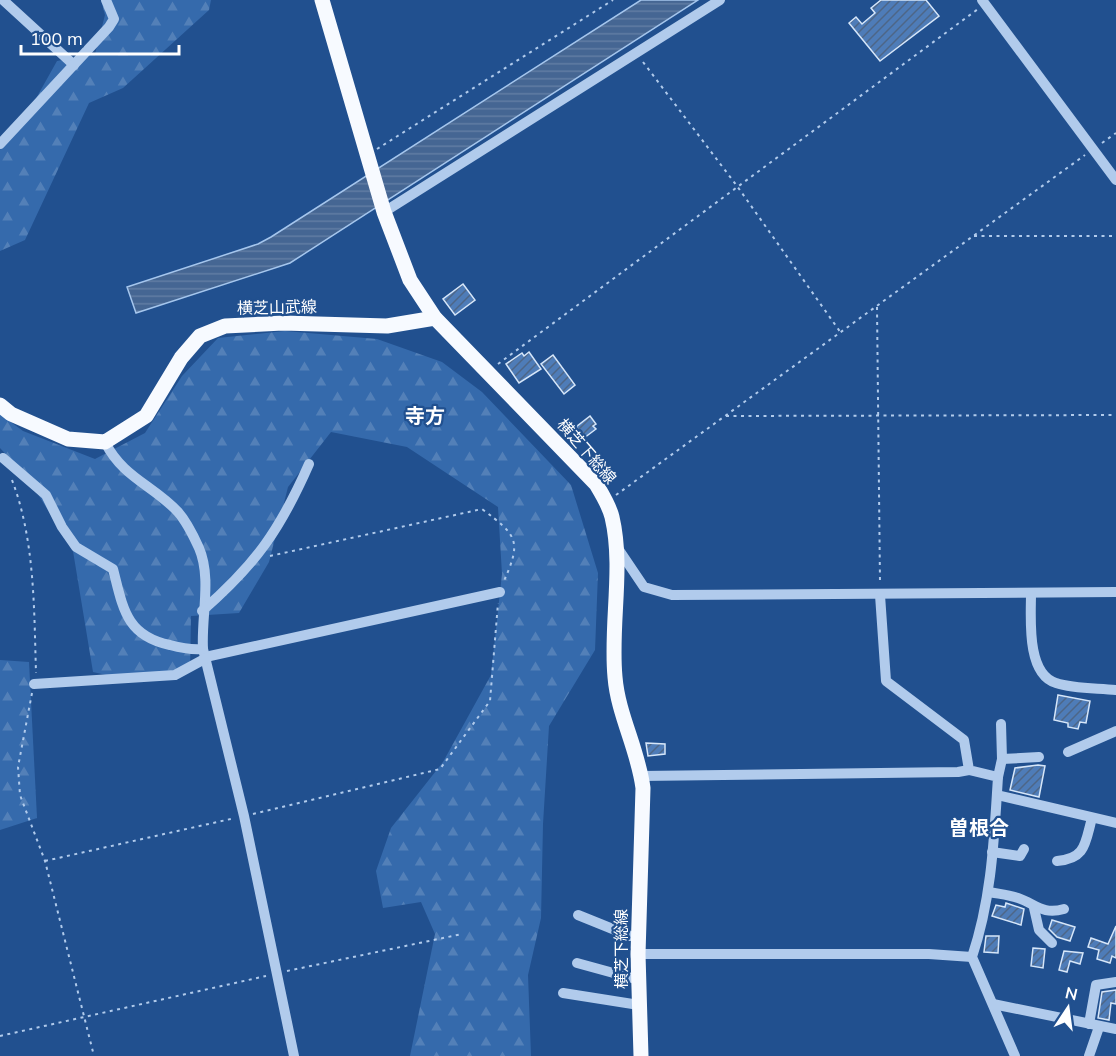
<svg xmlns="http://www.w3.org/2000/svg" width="1116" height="1056" font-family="Mulish,'Noto Sans JP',sans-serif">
  <defs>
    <pattern id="forest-firs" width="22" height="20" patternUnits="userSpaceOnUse" patternTransform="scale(1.5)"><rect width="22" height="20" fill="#356aac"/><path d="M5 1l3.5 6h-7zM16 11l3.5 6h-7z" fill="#5380b8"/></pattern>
    <pattern id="water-rules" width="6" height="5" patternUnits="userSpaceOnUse" patternTransform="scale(1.5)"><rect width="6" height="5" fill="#456693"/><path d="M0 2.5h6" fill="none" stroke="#617da3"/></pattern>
    <pattern id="building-hatch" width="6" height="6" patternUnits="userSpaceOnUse" patternTransform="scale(1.5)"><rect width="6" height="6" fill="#4e7cb8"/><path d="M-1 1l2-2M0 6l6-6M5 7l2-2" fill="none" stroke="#4d6687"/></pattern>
  </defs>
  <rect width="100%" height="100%" fill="#21508f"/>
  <!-- forest -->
  <g fill="url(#forest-firs)">
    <path d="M101,0H211L209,10L123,88L89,103L25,240L0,251V148L29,111L57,61L95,54L105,15Z"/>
    <path d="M285,331L377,339L442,362L482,392L571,485L598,573L595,650L549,726L543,824L541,918L528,975L531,1056H410L435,934L421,902L383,908L376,871L391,828L443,762L491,675L502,574L498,507L407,447L331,432L288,487L269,562L239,613L191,616L190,672L133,681L93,672L73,551L28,478L0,448V414L23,431L95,459L145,433L182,376L218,338Z"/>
    <path d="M0,660L29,662L37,818L0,830Z"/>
  </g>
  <!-- water -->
  <path fill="url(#water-rules)" stroke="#a5c6ed" stroke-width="1.5" d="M641,0H698L290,263L136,313L127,287L258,244L271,237Z"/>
  <!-- building -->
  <g fill="url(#building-hatch)" stroke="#d6e6f9" stroke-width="1.5">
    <path d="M881,0H926L939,16L880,61L849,23L856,17L862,24L875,13L871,8Z"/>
    <path d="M463,284L475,300L455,315L443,299Z"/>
    <path d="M529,352L541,369L519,383L506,364L522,353L524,356Z"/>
    <path d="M553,355L575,385L564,394L541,364Z"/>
    <path d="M590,416L596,424L593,426L596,429L584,438L576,427Z"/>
    <path d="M1058,695L1090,701L1086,723L1080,722L1078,729L1068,727V723L1054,720Z"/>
    <path d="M646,743L665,744V754L648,756Z"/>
    <path d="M1038,765L1045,766L1039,797L1010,790L1015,768Z"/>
    <path d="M1006,903L1024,909L1021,925L992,916L996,905L1005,907Z"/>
    <path d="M1052,920L1075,927L1070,941L1057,937L1049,929Z"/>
    <path d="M1116,926V958L1112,956L1110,963L1097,959L1099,950L1088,947L1091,938L1108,944Z"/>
    <path d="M986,936H999L998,953L984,952Z"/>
    <path d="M1033,948L1045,949L1043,968L1031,966Z"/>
    <path d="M1064,951L1083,953L1080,964L1070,961L1067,972L1059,970Z"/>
    <path d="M1116,990V1004L1111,1003L1109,1020L1098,1018L1102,992Z"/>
  </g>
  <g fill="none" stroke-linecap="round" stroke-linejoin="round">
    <!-- path -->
    <g stroke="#b1cbec" stroke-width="2" stroke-dasharray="3 4.5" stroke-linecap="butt">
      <path d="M643,62L737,186L841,333"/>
      <path d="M1102,143L1116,133"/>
      <path d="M377,149L613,0"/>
      <path d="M974,236H1116"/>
      <path d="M877,307L880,583"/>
      <path d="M498,364L978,9"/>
      <path d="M726,416L1116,415"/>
      <path d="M12,480C35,540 34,609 36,673"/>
      <path d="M616,495L1085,155"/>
      <path d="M270,556L482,509C518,536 522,541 503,583"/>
      <path d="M32,693L18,767L20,795L45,861L94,1056"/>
      <path d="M253,814L440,769L490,701L498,603"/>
      <path d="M45,861L235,818"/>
      <path d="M287,971L462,934"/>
      <path d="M0,1036L266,976"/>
    </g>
    <!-- minor -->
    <g stroke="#b1cbec" stroke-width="10">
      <path d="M3,0L74,65"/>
      <path d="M982,0L1116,180"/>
      <path d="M0,144L109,27L114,19L106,0"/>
      <path d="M384,212L720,0"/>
      <path d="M105,442C123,478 153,485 178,512C186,521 194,537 199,548C212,578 201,617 203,649L244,816L294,1056"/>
      <path d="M3,458L46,495L62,527L76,547L113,569C123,608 126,636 170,645C181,648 192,650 203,649"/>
      <path d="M617,547L644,587L672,595L1116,592"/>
      <path d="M1031,594C1031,617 1026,674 1056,683C1074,689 1097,688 1116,690"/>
      <path d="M880,595L886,681L964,740L969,770L998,777C994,838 992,898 972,957L1015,1056"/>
      <path d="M202,611C256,564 280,530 309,464"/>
      <path d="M34,684L175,675L210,656L500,592"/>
      <path d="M1068,752L1116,731"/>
      <path d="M1002,759L1039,757"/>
      <path d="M641,776L958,772L969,770"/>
      <path d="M998,777L1002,759L1001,724"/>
      <path d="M997,795L1116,823"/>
      <path d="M992,852L1020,856L1024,849"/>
      <path d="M1057,861C1086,859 1085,843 1092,818"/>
      <path d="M989,892C999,894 1009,895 1018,898C1036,904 1042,915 1064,909"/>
      <path d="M1034,908L1039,930L1052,943"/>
      <path d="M578,915L630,936H638"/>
      <path d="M638,954H929L972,957"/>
      <path d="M577,963L639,980"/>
      <path d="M563,993L639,1005"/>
      <path d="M993,1004L1116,1029"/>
      <path d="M1089,1024L1096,985L1116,982"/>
      <path d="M1089,1056L1099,1027"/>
    </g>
    <!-- major -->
    <g stroke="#f7faff" stroke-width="15">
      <path d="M322,0L384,212L410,280L435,318L596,484C602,494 609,505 612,517C624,568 610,625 615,677C618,715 638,749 643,788L638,954L641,1056"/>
      <path d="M0,405L11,414L68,439L105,442L146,416L181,358L200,336L225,326L283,323L387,326L435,318"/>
    </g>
  </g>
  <g text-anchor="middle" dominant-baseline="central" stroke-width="4.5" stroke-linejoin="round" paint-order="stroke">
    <!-- street labels -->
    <g font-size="16" fill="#fff" stroke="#21508f">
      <text transform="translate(277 307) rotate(-1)">横芝山武線</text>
      <text transform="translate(587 451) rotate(49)">横芝下総線</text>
      <text transform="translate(621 949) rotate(-90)">横芝下総線</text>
    </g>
    <!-- quarter labels -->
    <g font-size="20" font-weight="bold" fill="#fff" stroke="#21508f">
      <text x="425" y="415">寺方</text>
      <text x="979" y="827">曽根合</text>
    </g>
  </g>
  <!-- north arrow -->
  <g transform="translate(1068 1008) rotate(13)" stroke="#21508f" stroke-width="4.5" paint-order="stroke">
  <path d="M0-4.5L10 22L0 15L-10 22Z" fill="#ffffff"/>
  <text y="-9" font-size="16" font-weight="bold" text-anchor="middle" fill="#ffffff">N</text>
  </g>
  <!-- scale -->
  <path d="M21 45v9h158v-9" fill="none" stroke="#ffffff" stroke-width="3"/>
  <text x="30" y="45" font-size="18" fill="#ffffff" stroke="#21508f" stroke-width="4.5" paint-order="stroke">100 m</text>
</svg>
